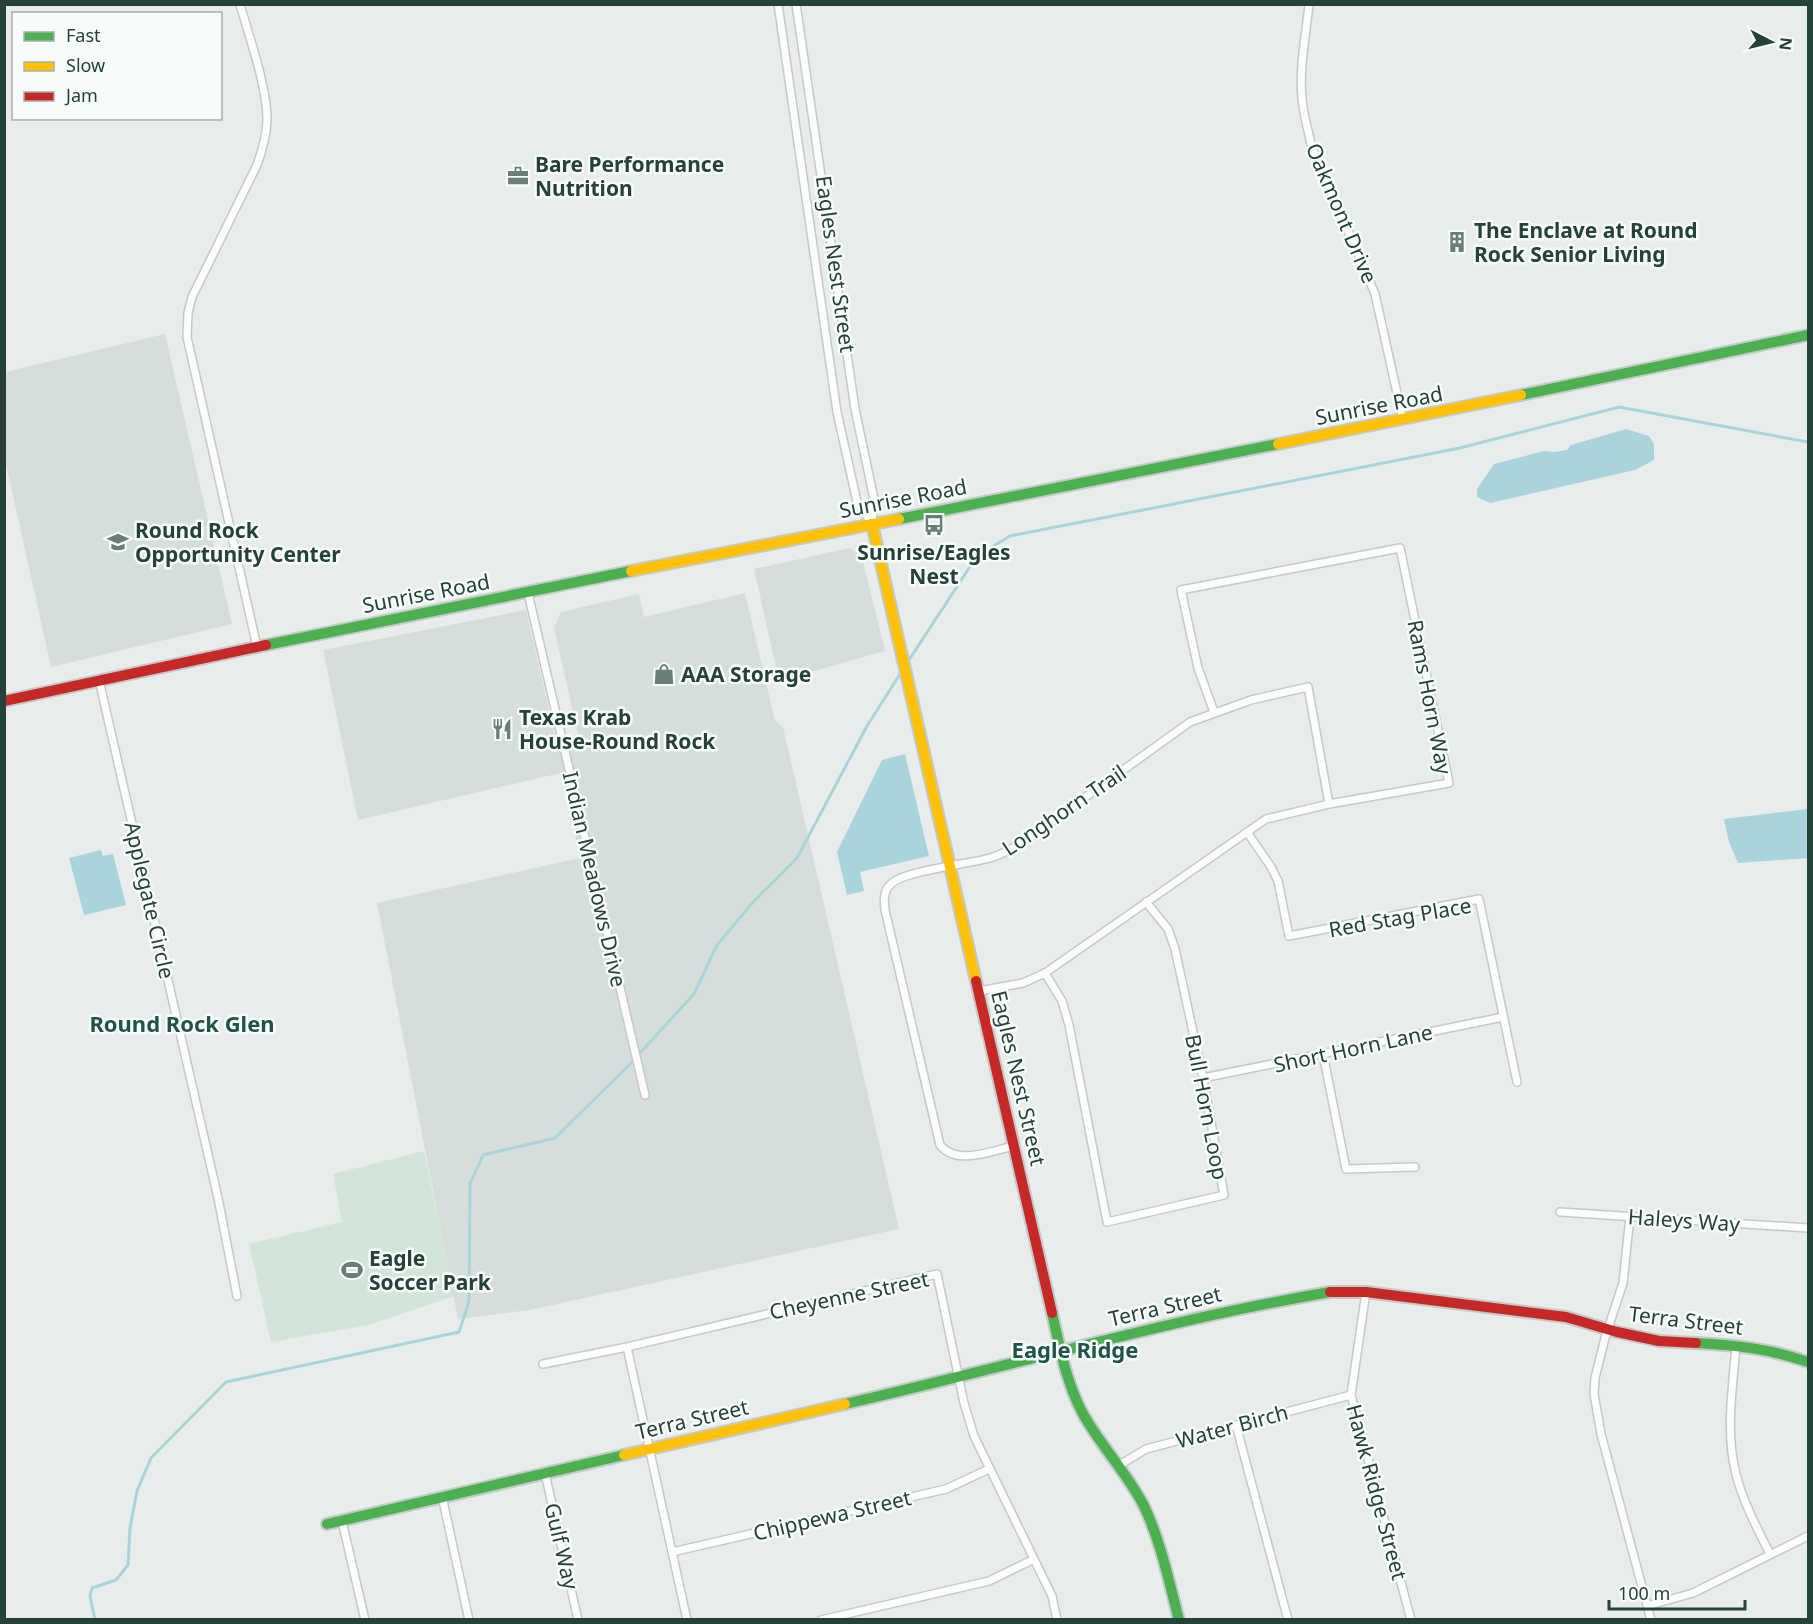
<svg xmlns="http://www.w3.org/2000/svg" width="1813" height="1624" font-family="'Noto Sans',sans-serif">
  <rect width="100%" height="100%" fill="#e8edeb"/>
  <!-- built -->
  <g fill="#d6dedb">
    <path d="M165,334L232,624L51,667L5,460V372Z"/>
    <path d="M850,548L862,557L885,651L779,681L754,569Z"/>
    <path d="M745,593L775,721L783,727L899,1229L530,1310L458,1319L377,903L580,858L561,773L358,820L323,650L526,610L556,740L578,734L554,628L561,612L639,594L644,617Z"/>
  </g>
  <!-- green -->
  <path fill="#d1e6d8" d="M424,1151L454,1296L368,1325L271,1342L249,1244L342,1222L333,1174Z"/>
  <!-- water -->
  <g fill="#a9d4db">
    <path d="M1626,429L1649,436L1654,444V460L1635,470L1490,503L1477,497V489L1494,464L1544,451L1555,452L1567,450L1571,445Z"/>
    <path d="M905,754L929,856L860,872L864,891L847,895L837,852L882,760Z"/>
    <path d="M1808,809V858L1738,863L1729,842L1724,819Z"/>
    <path d="M101,850L103,856L113,854L126,905L84,915L69,858Z"/>
  </g>
  <g fill="none" stroke-linecap="round" stroke-linejoin="round">
    <!-- stream -->
    <g stroke="#a9d4db" stroke-width="3">
      <path d="M907,663L977,556L1010,536L1460,448L1619,407L1808,442"/>
      <path d="M95,1620L90,1596L92,1588L116,1580L128,1565L130,1528L137,1491L151,1458L226,1382L459,1332L469,1301L470,1184L483,1155L555,1138L630,1064L694,994L717,945L755,900L797,858L867,726L902,671"/>
    </g>
    <defs>
      <g id="street">
        <path d="M240,4C249,37 267,86 267,119C267,134 262,151 257,165L192,297L188,313L187,337L257,647"/>
        <path d="M778,4L837,412L857,502L872,524"/>
        <path d="M796,4L855,409L874,499L872,524"/>
        <path d="M1309,4C1306,35 1299,67 1302,98C1303,114 1308,129 1311,144L1375,294L1403,420"/>
        <path d="M528,593L645,1095"/>
        <path d="M99,680L218,1198L237,1296"/>
        <path d="M1247,832L1271,867L1278,881L1289,936L1479,899L1517,1082"/>
        <path d="M1045,973L1062,1001L1069,1025L1107,1222L1224,1195L1203,1078L1175,949L1168,929L1146,902"/>
        <path d="M979,991L1023,983L1045,973L1266,819L1329,804L1449,783L1400,548L1181,590L1198,668L1214,712"/>
        <path d="M1323,1054L1346,1169L1415,1167"/>
        <path d="M1203,1078L1503,1017"/>
        <path d="M1014,1146C991,1151 957,1166 940,1145L885,910C884,901 883,891 891,884C903,871 969,864 990,858C1001,855 1013,848 1023,842L1190,722L1251,700L1308,687L1329,804"/>
        <path d="M1560,1212L1808,1228"/>
        <path d="M1630,1216L1623,1283L1605,1338L1595,1378L1594,1394L1601,1434L1651,1620"/>
        <path d="M1366,1292L1351,1395L1411,1620"/>
        <path d="M1736,1345C1733,1387 1725,1432 1736,1474C1743,1502 1757,1528 1770,1554"/>
        <path d="M627,1347L687,1620"/>
        <path d="M543,1364L627,1347L937,1274L964,1403L974,1436L1052,1596L1057,1620"/>
        <path d="M1236,1425L1288,1620"/>
        <path d="M1118,1466L1146,1449L1351,1395"/>
        <path d="M545,1473L578,1620"/>
        <path d="M442,1496L469,1620"/>
        <path d="M342,1521L365,1620"/>
        <path d="M672,1552L946,1489L989,1469"/>
        <path d="M1647,1606L1693,1593L1808,1536"/>
        <path d="M821,1620L989,1581L1032,1560"/>
      </g>
      <g id="fast">
        <path d="M1521,395L1808,335"/>
        <path d="M899,519L1278,444"/>
        <path d="M266,645L631,571"/>
        <path d="M1052,1313C1060,1348 1066,1382 1083,1414C1101,1446 1127,1473 1144,1506C1161,1542 1169,1582 1179,1620"/>
        <path d="M1696,1343C1735,1345 1771,1349 1808,1362"/>
        <path d="M845,1404C1007,1367 1166,1320 1330,1292"/>
        <path d="M327,1524L624,1455"/>
      </g>
      <g id="slow">
        <path d="M1278,444L1521,395"/>
        <path d="M872,524L976,981"/>
        <path d="M631,571L899,519"/>
        <path d="M624,1455L845,1404"/>
      </g>
      <g id="jam">
        <path d="M4,701L266,645"/>
        <path d="M976,981L1052,1313"/>
        <path d="M1330,1292H1366L1566,1317L1617,1332L1659,1341L1696,1343"/>
      </g>
    </defs>
    <!-- street casing -->
    <use href="#street" stroke="#c5cac8" stroke-width="10"/>
    <!-- fast casing -->
    <use href="#fast" stroke="#c3cbc8" stroke-width="14"/>
    <!-- slow casing -->
    <use href="#slow" stroke="#c3cbc8" stroke-width="14"/>
    <!-- jam casing -->
    <use href="#jam" stroke="#c3cbc8" stroke-width="14"/>
    <!-- street -->
    <use href="#street" stroke="#fcfcfc" stroke-width="7"/>
    <!-- fast -->
    <use href="#fast" stroke="#4caf50" stroke-width="10"/>
    <!-- slow -->
    <use href="#slow" stroke="#ffc107" stroke-width="10"/>
    <!-- jam -->
    <use href="#jam" stroke="#c62828" stroke-width="10"/>
  </g>
  <!-- icons -->
  <defs>
    <symbol id="office-bare" viewBox="-9 -9 18 18"><path d="M-6-3h4V-5.5h4V-3h4V5H-6ZM-1-4.5V-3h2v-1.5ZM-6 0V1H6V0Z" fill="#697e78" stroke="#f7fbf9" stroke-width="2.5" paint-order="stroke"/></symbol>
    <symbol id="building-bare" viewBox="-9 -9 18 18"><path d="M-4-6H4V6H1V3H-1V6H-4ZM-2.5-4.3h1.7v1.8h-1.7ZM.8-4.3h1.7v1.8H.8ZM-2.5-1h1.7V.8h-1.7ZM.8-1h1.7V.8H.8Z" fill="#697e78" stroke="#f7fbf9" stroke-width="2.5" paint-order="stroke"/></symbol>
    <symbol id="bus-bare" viewBox="-9 -9 18 18"><path d="M-5-6H5V4H4V6H2V4H-2V6H-4V4H-5ZM-3.5-4V0h7V-4ZM-3.5 1.2v1.5H-2V1.2ZM2 1.2v1.5H3.5V1.2Z" fill="#697e78" stroke="#f7fbf9" stroke-width="2.5" paint-order="stroke"/></symbol>
    <symbol id="school-bare" viewBox="-9 -9 18 18"><path d="M0-5L7-2L0 1L-7-2ZM-4 1L0 2.5L4 1V4Q0 6-4 4Z" fill="#697e78" stroke="#f7fbf9" stroke-width="2.5" paint-order="stroke"/></symbol>
    <symbol id="shop-bare" viewBox="-9 -9 18 18"><path d="M-5-2.5h2.3a2.7 3.5 0 0 1 5.4 0H5L5.5 6h-11ZM-1.5-2.5h3a1.5 2.3 0 0 0-3 0Z" fill="#697e78" stroke="#f7fbf9" stroke-width="2.5" paint-order="stroke"/></symbol>
    <symbol id="restaurant-bare" viewBox="-9 -9 18 18"><path d="M-5-6h1v4h1v-4h1v4h1v-4h1v5L-1.5 .5V6h-2V.5L-5-1ZM5-6V6H3V1.5H1.5Q1.5-4 5-6Z" fill="#697e78" stroke="#f7fbf9" stroke-width="2.5" paint-order="stroke"/></symbol>
    <symbol id="stadium-bare" viewBox="-9 -9 18 18"><path d="M0-5a6.5 5 0 1 0 0 10a6.5 5 0 1 0 0-10ZM-3.5-1.8h7v3.6h-7Z" fill="#697e78" stroke="#f7fbf9" stroke-width="2.5" paint-order="stroke"/></symbol>
  </defs>
  <g fill-rule="evenodd">
    <use href="#office-bare" x="503" y="161" width="30" height="30"/>
    <use href="#building-bare" x="1442" y="227" width="30" height="30"/>
    <use href="#bus-bare" x="919" y="510" width="30" height="30"/>
    <use href="#school-bare" x="103" y="527" width="30" height="30"/>
    <use href="#shop-bare" x="649" y="659" width="30" height="30"/>
    <use href="#restaurant-bare" x="487" y="714" width="30" height="30"/>
    <use href="#stadium-bare" x="337" y="1255" width="30" height="30"/>
  </g>
  <g text-anchor="middle" dominant-baseline="central" stroke-width="5" stroke-linejoin="round" paint-order="stroke">
    <!-- poi labels -->
    <g font-size="21" font-weight="bold" fill="#24423a" stroke="#f7fbf9" text-anchor="start">
      <text x="535" y="164">Bare Performance<tspan x="535" dy="24">Nutrition</tspan></text>
      <text x="1474" y="230">The Enclave at Round<tspan x="1474" dy="24">Rock Senior Living</tspan></text>
      <text x="135" y="530">Round Rock<tspan x="135" dy="24">Opportunity Center</tspan></text>
      <text x="934" y="552" text-anchor="middle">Sunrise/Eagles<tspan x="934" dy="24">Nest</tspan></text>
      <text x="681" y="674">AAA Storage</text>
      <text x="519" y="717">Texas Krab<tspan x="519" dy="24">House-Round Rock</tspan></text>
      <text x="369" y="1258">Eagle<tspan x="369" dy="24">Soccer Park</tspan></text>
    </g>
    <!-- street labels -->
    <g font-size="21" fill="#24423a" stroke="#f7fbf9">
      <text transform="translate(1342 213) rotate(67)">Oakmont Drive</text>
      <text transform="translate(836 264) rotate(82)">Eagles Nest Street</text>
      <text transform="translate(1379 405) rotate(-11)">Sunrise Road</text>
      <text transform="translate(903 498) rotate(-11)">Sunrise Road</text>
      <text transform="translate(426 593) rotate(-11)">Sunrise Road</text>
      <text transform="translate(1430 697) rotate(79)">Rams Horn Way</text>
      <text transform="translate(1064 810) rotate(-34)">Longhorn Trail</text>
      <text transform="translate(595 879) rotate(77)">Indian Meadows Drive</text>
      <text transform="translate(150 900) rotate(77)">Applegate Circle</text>
      <text transform="translate(1400 917) rotate(-10)">Red Stag Place</text>
      <text transform="translate(1353 1048) rotate(-12)">Short Horn Lane</text>
      <text transform="translate(1019 1078) rotate(77)">Eagles Nest Street</text>
      <text transform="translate(1207 1107) rotate(79)">Bull Horn Loop</text>
      <text transform="translate(1684 1220) rotate(4)">Haleys Way</text>
      <text transform="translate(849 1295) rotate(-12)">Cheyenne Street</text>
      <text transform="translate(1165 1306) rotate(-13)">Terra Street</text>
      <text transform="translate(1686 1320) rotate(7)">Terra Street</text>
      <text transform="translate(692 1419) rotate(-13)">Terra Street</text>
      <text transform="translate(1232 1426) rotate(-15)">Water Birch</text>
      <text transform="translate(1377 1492) rotate(75)">Hawk Ridge Street</text>
      <text transform="translate(832 1515) rotate(-13)">Chippewa Street</text>
      <text transform="translate(562 1546) rotate(77)">Gulf Way</text>
    </g>
    <!-- neighbourhood labels -->
    <g font-size="22" font-weight="bold" fill="#1f5548" stroke="#f7fbf9">
      <text x="182" y="1023">Round Rock Glen</text>
      <text x="1075" y="1349">Eagle Ridge</text>
    </g>
  </g>
  <!-- border -->
  <rect width="1813" height="1624" fill="none" stroke="#24423a" stroke-width="12"/>
  <!-- legend -->
  <rect x="12" y="12" width="210" height="108" fill="#f7fbf9" stroke="#a3b1ad" stroke-width="1.5"/>
  <rect x="24" y="32" width="30" height="9" fill="#4caf50" stroke="#a3b1ad" stroke-width="1.5"/>
  <text x="66" y="42" font-size="18" fill="#24423a">Fast</text>
  <rect x="24" y="62" width="30" height="9" fill="#ffc107" stroke="#a3b1ad" stroke-width="1.5"/>
  <text x="66" y="72" font-size="18" fill="#24423a">Slow</text>
  <rect x="24" y="92" width="30" height="9" fill="#c62828" stroke="#a3b1ad" stroke-width="1.5"/>
  <text x="66" y="102" font-size="18" fill="#24423a">Jam</text>
  <!-- north arrow -->
  <g transform="translate(1771 42) rotate(97)" stroke="#f7fbf9" stroke-width="4.5" paint-order="stroke">
  <path d="M0-4.5L10 22L0 15L-10 22Z" fill="#24423a"/>
  <text y="-9" font-size="16" font-weight="bold" text-anchor="middle" fill="#24423a">N</text>
  </g>
  <!-- scale -->
  <path d="M1609 1600v9h136v-9" fill="none" stroke="#24423a" stroke-width="3"/>
  <text x="1618" y="1600" font-size="18" fill="#24423a" stroke="#f7fbf9" stroke-width="4.5" paint-order="stroke">100 m</text>
</svg>
